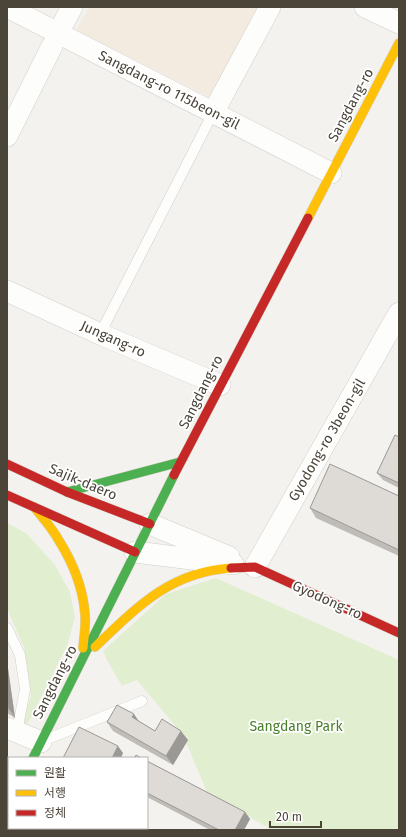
<svg xmlns="http://www.w3.org/2000/svg" width="406" height="837" font-family="'Fira Sans','Noto Sans KR',sans-serif">
  <rect width="100%" height="100%" fill="#f4f2ee"/>
  <!-- commercial -->
  <path fill="#f3ebdf" d="M89,7H262L213,99L76,30Z"/>
  <!-- green -->
  <g fill="#e1eecf">
    <path d="M7,523L26,533L55,565L70,592L75,617L67,646L27,725L22,722L31,696L24,647L7,609Z"/>
    <path d="M216,578L399,660V830H272L207,792L183,735L137,680L122,686L107,660L103,651L166,594Z"/>
  </g>
  <g fill="none" stroke-linecap="round" stroke-linejoin="round">
    <defs>
      <g id="lane">
        <path d="M100,334L213,113"/>
        <path d="M7,628L20,655L25,689L17,732"/>
        <path d="M45,740L142,701"/>
      </g>
      <g id="street">
        <path d="M7,7L331,173"/>
        <path d="M365,7L399,23"/>
        <path d="M64,22L72,7"/>
        <path d="M213,113L270,7"/>
        <path d="M7,136L52,46"/>
        <path d="M7,291L100,334L220,385"/>
        <path d="M150,524L229,557"/>
        <path d="M135,552L233,564"/>
        <path d="M255,567L399,313"/>
        <path d="M7,728L17,732L41,742"/>
      </g>
      <g id="fast">
        <path d="M67,492L180,462"/>
        <path d="M33,758L174,475"/>
      </g>
      <g id="slow">
        <path d="M308,218L399,43"/>
        <path d="M34,507C42,517 52,528 58,539C72,561 83,588 85,614C86,625 84,637 83,648"/>
        <path d="M95,647C137,607 170,572 231,568"/>
      </g>
      <g id="jam">
        <path d="M7,464L67,492L150,524"/>
        <path d="M174,475L308,218"/>
        <path d="M7,495L135,552"/>
        <path d="M231,568L255,567L399,633"/>
        <path d="M7,811L9,807"/>
      </g>
    </defs>
    <!-- lane casing -->
    <use href="#lane" stroke="#d2d0cb" stroke-width="11"/>
    <!-- street casing -->
    <use href="#street" stroke="#d2d0cb" stroke-width="22"/>
    <!-- fast casing -->
    <use href="#fast" stroke="#d3cfc5" stroke-width="10"/>
    <!-- slow casing -->
    <use href="#slow" stroke="#d3cfc5" stroke-width="10"/>
    <!-- jam casing -->
    <use href="#jam" stroke="#d3cfc5" stroke-width="10"/>
    <!-- lane -->
    <use href="#lane" stroke="#fdfdfc" stroke-width="10"/>
    <!-- street -->
    <use href="#street" stroke="#fdfdfc" stroke-width="21"/>
    <!-- fast -->
    <use href="#fast" stroke="#4caf50" stroke-width="9"/>
    <!-- slow -->
    <use href="#slow" stroke="#ffc107" stroke-width="9"/>
    <!-- jam -->
    <use href="#jam" stroke="#c62828" stroke-width="9"/>
  </g>
  <!-- wall -->
  <g fill="#bfbcb8">
    <path d="M399,437V488L383,480L377,473Z"/>
    <path d="M399,496V556L316,518L310,508Z"/>
    <path d="M7,661L15,718L7,713Z"/>
    <path d="M139,721L155,731L188,740L173,765L113,731L107,722Z"/>
    <path d="M147,761L245,812L250,819L244,830H210L147,797Z"/>
  </g>
  <!-- shaded-wall -->
  <g fill="#9b9996">
    <path d="M7,661L15,718L9,709L7,697Z"/>
    <path d="M134,714L140,723L132,717Z"/>
    <path d="M181,731L188,740L173,765L166,756Z"/>
    <path d="M118,746L123,753L121,758H112Z"/>
    <path d="M245,812L250,819L244,830H235Z"/>
  </g>
  <!-- building -->
  <g fill="#dedbd6" stroke="#9b9996">
    <path d="M395,435L399,437V483L377,473Z"/>
    <path d="M330,464L399,496V550L310,508Z"/>
    <path d="M7,697L9,709L7,708Z"/>
    <path d="M117,705L134,714L132,717L155,731L162,719L181,731L166,756L107,722Z"/>
    <path d="M79,727L118,746L112,758H63Z"/>
    <path d="M136,755L141,758H134Z"/>
    <path d="M147,761L245,812L235,830H219L147,793Z"/>
  </g>
  <g text-anchor="middle" dominant-baseline="central" stroke-width="3.5" stroke-linejoin="round" paint-order="stroke">
    <!-- street labels -->
    <g font-size="14" fill="#4b4439" stroke="#fff">
      <text transform="translate(169 90) rotate(27)">Sangdang-ro 115beon-gil</text>
      <text transform="translate(351 105) rotate(-62)">Sangdang-ro</text>
      <text transform="translate(113 339) rotate(24)">Jungang-ro</text>
      <text transform="translate(201 392) rotate(-63)">Sangdang-ro</text>
      <text transform="translate(327 440) rotate(-60)">Gyodong-ro 3beon-gil</text>
      <text transform="translate(83 482) rotate(23)">Sajik-daero</text>
      <text transform="translate(327 600) rotate(24)">Gyodong-ro</text>
      <text transform="translate(55 682) rotate(-63)">Sangdang-ro</text>
    </g>
    <!-- park labels -->
    <g font-size="14" fill="#4a7f2a" stroke="#fff">
      <text x="296" y="726">Sangdang Park</text>
    </g>
  </g>
  <!-- border -->
  <rect width="406" height="837" fill="none" stroke="#4b4439" stroke-width="16"/>
  <!-- legend -->
  <rect x="8" y="757" width="140" height="72" fill="#ffffff" stroke="#b7b4b0"/>
  <rect x="16" y="770" width="20" height="6" fill="#4caf50" stroke="#b7b4b0"/>
  <text x="44" y="777" font-size="12" fill="#4b4439">원활</text>
  <rect x="16" y="790" width="20" height="6" fill="#ffc107" stroke="#b7b4b0"/>
  <text x="44" y="797" font-size="12" fill="#4b4439">서행</text>
  <rect x="16" y="810" width="20" height="6" fill="#c62828" stroke="#b7b4b0"/>
  <text x="44" y="817" font-size="12" fill="#4b4439">정체</text>
  <!-- scale -->
  <path d="M270 821v6h51v-6" fill="none" stroke="#4b4439" stroke-width="2"/>
  <text x="276" y="821" font-size="12" fill="#4b4439" stroke="#ffffff" stroke-width="3" paint-order="stroke">20 m</text>
</svg>
